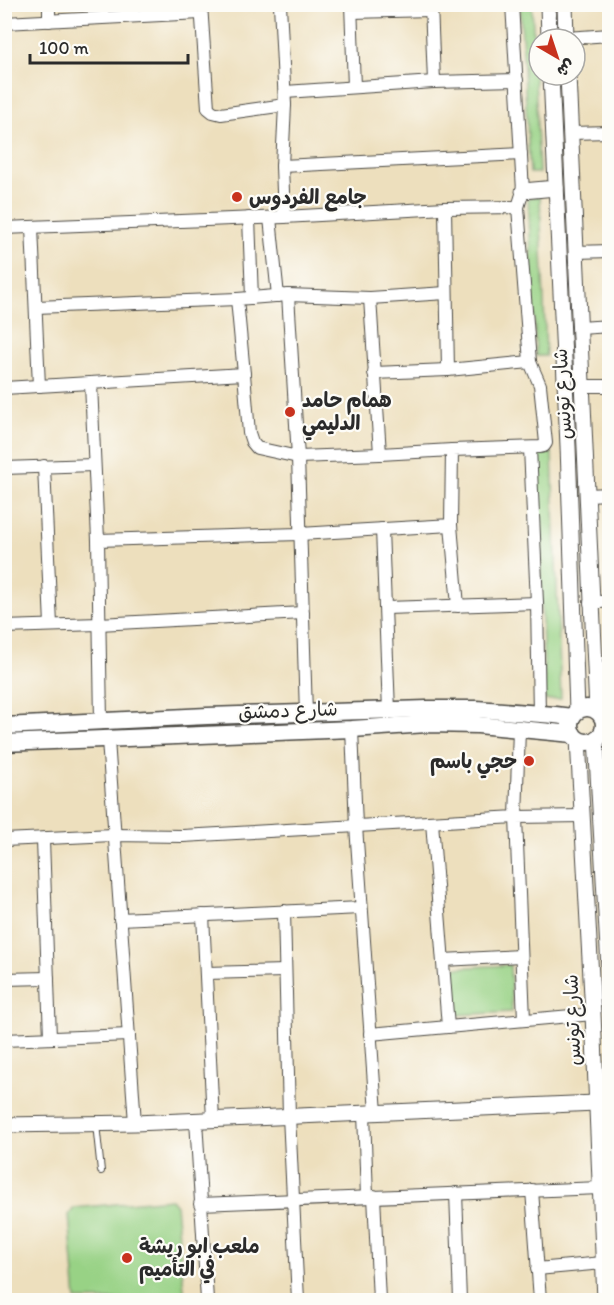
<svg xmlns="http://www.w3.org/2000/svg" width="614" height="1305" font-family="Itim,'Playpen Sans Arabic',sans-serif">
  <rect width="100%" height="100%" fill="#fdfcf7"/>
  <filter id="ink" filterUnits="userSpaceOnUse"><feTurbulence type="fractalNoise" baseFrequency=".0167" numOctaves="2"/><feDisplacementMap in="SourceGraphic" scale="12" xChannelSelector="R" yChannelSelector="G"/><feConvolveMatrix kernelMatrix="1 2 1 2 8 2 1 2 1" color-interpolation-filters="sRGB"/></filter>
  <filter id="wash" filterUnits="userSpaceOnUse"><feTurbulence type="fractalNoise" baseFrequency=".008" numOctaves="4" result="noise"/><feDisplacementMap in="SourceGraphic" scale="24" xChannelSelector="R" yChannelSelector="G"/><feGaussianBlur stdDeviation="1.35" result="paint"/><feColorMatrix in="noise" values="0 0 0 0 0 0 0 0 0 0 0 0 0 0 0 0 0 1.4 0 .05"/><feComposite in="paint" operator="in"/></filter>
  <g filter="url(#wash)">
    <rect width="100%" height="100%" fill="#eddfbd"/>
    <!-- green -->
    <g fill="#98d285" stroke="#627e58" stroke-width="1.5">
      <path d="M520,5H532L539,173H530Z"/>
      <path d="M540,196L546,356H536L528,198Z"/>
      <path d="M536,453H552L561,699L545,700Z"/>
      <path d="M510,965L512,1012L455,1015L452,968Z"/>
      <path d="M171,1199L176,1205L185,1300H76L69,1215L74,1208Z"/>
    </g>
  </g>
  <g filter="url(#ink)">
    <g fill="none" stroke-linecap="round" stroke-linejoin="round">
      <defs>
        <path id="service" d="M96,1124L101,1171"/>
        <g id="minor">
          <path d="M49,4V21"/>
          <path d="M201,4L208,108L213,112L221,114L285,105"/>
          <path d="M280,4L285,105L282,166L284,217"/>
          <path d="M351,4L354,87"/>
          <path d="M431,4L434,82L517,80"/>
          <path d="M512,4L523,191L518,207"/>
          <path d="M352,12L431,10"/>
          <path d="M4,23L201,13"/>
          <path d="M566,38L610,35"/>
          <path d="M285,92L434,82"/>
          <path d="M571,133L610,132"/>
          <path d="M282,166L521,154"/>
          <path d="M445,208L448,370"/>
          <path d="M249,218L252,298"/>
          <path d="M270,218L278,296"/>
          <path d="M32,227L39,386"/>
          <path d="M4,228L284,217L445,208L518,207L530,362L540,385L546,443L544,446L540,447L452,450L451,525L300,534L98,540"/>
          <path d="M576,252L610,251"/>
          <path d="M288,295L298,457L306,714"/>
          <path d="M370,298L380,454L452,450"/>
          <path d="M36,307L237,299"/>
          <path d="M580,328L610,326"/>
          <path d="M374,373L448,370L530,362"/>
          <path d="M244,374L249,433L252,442L257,448L298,457L380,454"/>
          <path d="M91,384L98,540L101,722"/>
          <path d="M582,386H610"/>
          <path d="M4,388L244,374L237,299L288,295L370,298L446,293"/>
          <path d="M530,448L537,603L539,714"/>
          <path d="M44,466L51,625"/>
          <path d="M4,468L94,465"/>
          <path d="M587,495L610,494"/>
          <path d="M451,525L458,606"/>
          <path d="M382,529L389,711"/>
          <path d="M590,603L610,601"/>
          <path d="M386,608L537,603"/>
          <path d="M4,627L99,624L303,613"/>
          <path d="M594,669H610"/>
          <path d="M352,729L356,826L376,1113"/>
          <path d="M108,740L135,1123"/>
          <path d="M432,822L448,1027"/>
          <path d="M4,840L113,835L183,836L516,817L519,729"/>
          <path d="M43,840L50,1038"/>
          <path d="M284,911L289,1116L298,1300"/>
          <path d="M203,915L213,1120"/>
          <path d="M120,919L361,908"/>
          <path d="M443,960L521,956"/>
          <path d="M206,973L285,971"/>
          <path d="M4,979L48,978"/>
          <path d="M524,1020L516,817L583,816"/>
          <path d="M370,1034L593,1014"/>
          <path d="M4,1040L129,1035"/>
          <path d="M364,1113L367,1197"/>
          <path d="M196,1120L207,1300"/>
          <path d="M532,1190L540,1300"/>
          <path d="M456,1193L460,1300"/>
          <path d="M374,1196L379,1300"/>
          <path d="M200,1204L600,1188"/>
          <path d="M537,1269L603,1263"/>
        </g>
        <g id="tertiary">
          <path d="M548,4L549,39"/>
          <path d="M565,4L566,39"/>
          <path d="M551,75L568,446L577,711"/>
          <path d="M568,75L597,711"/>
          <path d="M523,191L556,188"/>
          <path d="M596,738L610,985"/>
          <path d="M578,739L593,1014L605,1300"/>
          <path d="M4,1125L135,1123L596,1103"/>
        </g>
        <g id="secondary">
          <circle cx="587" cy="725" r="17"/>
          <path d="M4,726L207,716L427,709H476L555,715L572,717"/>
          <path d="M4,743L352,729L427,724L478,725L573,734"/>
        </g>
      </defs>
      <!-- service casing -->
      <use href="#service" stroke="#484641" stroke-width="8"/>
      <!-- minor casing -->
      <use href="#minor" stroke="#484641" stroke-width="14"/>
      <!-- tertiary casing -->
      <use href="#tertiary" stroke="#484641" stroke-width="17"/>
      <!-- secondary casing -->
      <use href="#secondary" stroke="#484641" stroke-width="19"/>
      <!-- service -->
      <use href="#service" stroke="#fff" stroke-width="6"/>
      <!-- minor -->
      <use href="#minor" stroke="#fff" stroke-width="12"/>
      <!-- tertiary -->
      <use href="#tertiary" stroke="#fff" stroke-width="15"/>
      <!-- secondary -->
      <use href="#secondary" stroke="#fff" stroke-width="16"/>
    </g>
  </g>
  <!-- markers -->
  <g fill="#c8321e" stroke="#fdfcf7" stroke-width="2">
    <circle cx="237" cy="197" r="6"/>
    <circle cx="290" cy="412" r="6"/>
    <circle cx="529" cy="761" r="6"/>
    <circle cx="127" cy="1258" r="6"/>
  </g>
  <g text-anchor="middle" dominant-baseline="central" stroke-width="4.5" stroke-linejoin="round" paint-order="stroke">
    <!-- poi labels -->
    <g font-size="20" font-weight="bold" fill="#2b2b2b" stroke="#fdfcf7" text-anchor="start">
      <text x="249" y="197">جامع الفردوس</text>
      <text x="302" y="400">همام حامد<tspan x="302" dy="23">الدليمي</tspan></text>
      <text x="517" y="761" text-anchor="end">حجي باسم</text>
      <text x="139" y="1246">ملعب ابو ريشة<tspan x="139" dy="23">في التأميم</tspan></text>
    </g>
    <!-- street labels -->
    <g font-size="20" fill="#2b2b2b" stroke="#fdfcf7">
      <text transform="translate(562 394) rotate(-93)">شارع تونس</text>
      <text transform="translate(288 710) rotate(-2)">شارع دمشق</text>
      <text transform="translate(572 1020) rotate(-92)">شارع تونس</text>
    </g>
  </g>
  <!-- margin -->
  <rect width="614" height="1305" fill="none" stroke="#fdfcf7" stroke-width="24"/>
  <!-- north arrow -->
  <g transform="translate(557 57) rotate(141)"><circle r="28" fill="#fdfcf7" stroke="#a9a8a5" stroke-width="1.5"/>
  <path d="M0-4.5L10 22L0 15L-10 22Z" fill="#c8321e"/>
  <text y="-9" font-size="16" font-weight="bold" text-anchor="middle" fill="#2b2b2b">ش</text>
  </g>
  <!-- scale -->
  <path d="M30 54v9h158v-9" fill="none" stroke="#2b2b2b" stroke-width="3"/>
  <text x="39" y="54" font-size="18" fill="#2b2b2b" stroke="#fdfcf7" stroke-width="4.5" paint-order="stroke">100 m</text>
</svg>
